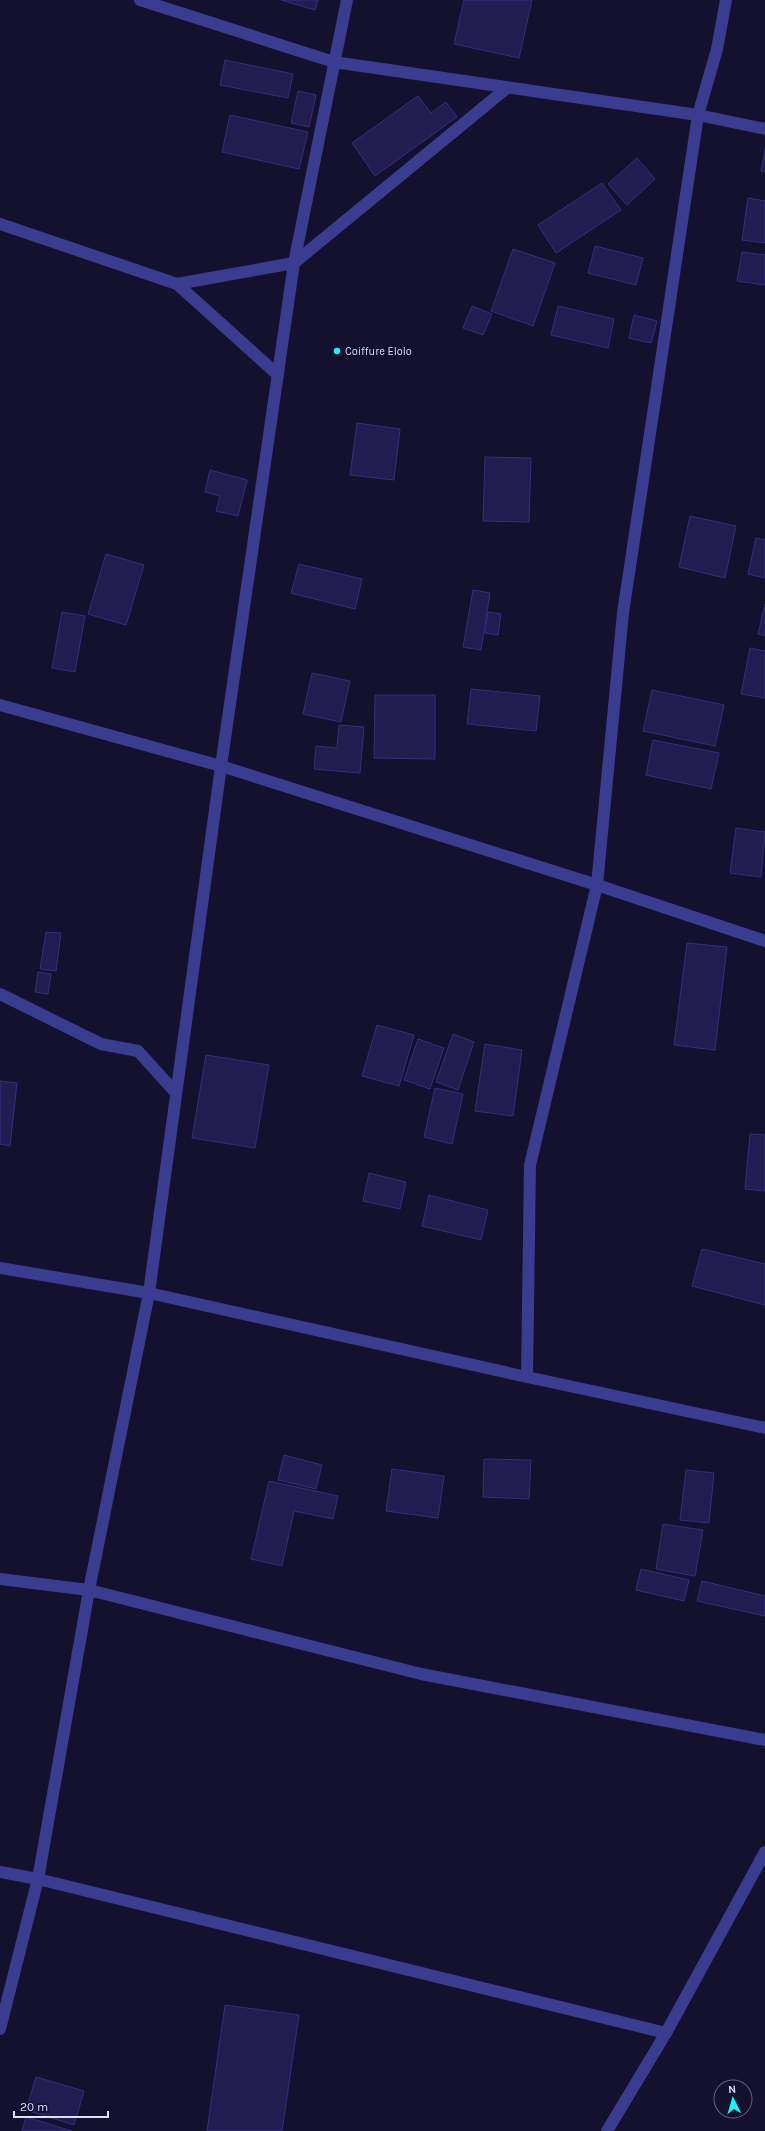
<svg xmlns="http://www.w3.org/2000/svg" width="765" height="2131" font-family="Karla,sans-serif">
  <rect width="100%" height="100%" fill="#14112e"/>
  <!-- building -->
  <g fill="#231c50" stroke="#372d7d">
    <path d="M281,0H318L315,10Z"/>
    <path d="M464,0H532L519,58L454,44Z"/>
    <path d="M225,60L293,74L288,98L220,85Z"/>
    <path d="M298,91L316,95L309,127L291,123Z"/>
    <path d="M418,96L431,113L446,102L457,117L375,176L352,143Z"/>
    <path d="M230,115L308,132L299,169L222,152Z"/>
    <path d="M765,149V172L761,171Z"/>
    <path d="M637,158L655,179L627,205L608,184Z"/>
    <path d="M602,183L621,210L556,253L538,225Z"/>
    <path d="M748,198L765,201V243L742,240Z"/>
    <path d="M595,246L643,258L636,285L588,273Z"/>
    <path d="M513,249L555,263L533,326L491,311Z"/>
    <path d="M742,252L765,255V285L737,281Z"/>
    <path d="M472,306L492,314L483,335L463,328Z"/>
    <path d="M558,306L614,319L608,348L551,335Z"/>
    <path d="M634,315L657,321L651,343L629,338Z"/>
    <path d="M357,423L400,429L394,480L350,475Z"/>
    <path d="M485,457L531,458L529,522L483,521Z"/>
    <path d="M210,470L247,480L238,516L216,511L220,496L205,492Z"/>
    <path d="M690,516L736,526L725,578L679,567Z"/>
    <path d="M756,538L765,540V578L748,574Z"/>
    <path d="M106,554L144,565L126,625L88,614Z"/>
    <path d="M299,564L362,579L355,609L291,593Z"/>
    <path d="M473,590L490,593L481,650L463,647Z"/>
    <path d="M765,604V636L758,634Z"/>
    <path d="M62,612L85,616L75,672L52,668Z"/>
    <path d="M488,612L501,614L498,635L485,633Z"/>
    <path d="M750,648L765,651V698L741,694Z"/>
    <path d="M312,673L350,681L341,722L303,714Z"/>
    <path d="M471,689L540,696L536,731L467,724Z"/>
    <path d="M652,690L724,705L715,746L643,731Z"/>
    <path d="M375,695H435V759L374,758Z"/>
    <path d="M339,725L364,727L360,773L314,769L316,746L337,748Z"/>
    <path d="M653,740L719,753L711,789L646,775Z"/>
    <path d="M736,828L765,832L761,877L730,873Z"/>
    <path d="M46,932L61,933L56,971L40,969Z"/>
    <path d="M687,943L727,947L715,1050L674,1045Z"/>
    <path d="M38,972L51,974L48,994L35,992Z"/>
    <path d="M377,1025L414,1035L399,1086L362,1076Z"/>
    <path d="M453,1034L474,1042L458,1090L436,1082Z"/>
    <path d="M418,1039L444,1048L430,1089L404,1080Z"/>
    <path d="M485,1044L522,1050L513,1116L475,1111Z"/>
    <path d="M206,1055L269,1065L255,1148L192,1138Z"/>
    <path d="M0,1081L17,1083L10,1146L0,1144Z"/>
    <path d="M435,1088L463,1094L452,1144L424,1137Z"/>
    <path d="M750,1134L765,1135V1191L745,1189Z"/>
    <path d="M369,1173L406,1182L400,1209L363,1201Z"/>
    <path d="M429,1195L488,1210L481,1240L422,1226Z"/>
    <path d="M702,1249L765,1264V1305L692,1286Z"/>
    <path d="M284,1455L322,1465L316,1489L278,1480Z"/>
    <path d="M484,1459L531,1460L529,1499L483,1497Z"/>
    <path d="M392,1469L444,1476L438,1518L386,1511Z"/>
    <path d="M686,1470L714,1473L709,1523L680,1520Z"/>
    <path d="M269,1481L338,1496L333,1519L294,1511L282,1566L251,1559Z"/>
    <path d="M663,1524L703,1530L695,1576L656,1569Z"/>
    <path d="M641,1569L689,1580L684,1601L636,1590Z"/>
    <path d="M702,1581L765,1596V1616L697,1601Z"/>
    <path d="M225,2005L299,2015L282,2131H207Z"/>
    <path d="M36,2077L84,2091L74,2125L26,2110Z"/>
    <path d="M26,2117L72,2131H22Z"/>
  </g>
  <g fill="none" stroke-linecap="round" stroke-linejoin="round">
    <!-- street -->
    <g stroke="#3a3d8f" stroke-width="12">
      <path d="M140,0L334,62L698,115L765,129"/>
      <path d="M0,224L177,284L294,263L507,88"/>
      <path d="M177,284L278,375"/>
      <path d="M0,705L221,766L597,885L765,941"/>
      <path d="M0,994L101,1044L138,1051L176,1093"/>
      <path d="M0,1268L149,1293L527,1377L530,1165L597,885L623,613L698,115L717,49L726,0"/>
      <path d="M527,1377L765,1428"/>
      <path d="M0,1579L89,1590L421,1674L765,1740"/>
      <path d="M0,1872L38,1879L666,2033"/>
      <path d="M0,2029L38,1879L89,1590L149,1293L221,766L294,263L347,0"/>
      <path d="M607,2131L666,2033L765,1852"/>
    </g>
  </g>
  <!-- markers -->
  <circle fill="#0af9ff" stroke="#14112e" stroke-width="1.5" cx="337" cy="351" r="4"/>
  <g text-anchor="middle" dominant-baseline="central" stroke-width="4" stroke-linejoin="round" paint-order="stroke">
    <!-- poi labels -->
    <g font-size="11" fill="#dfdeff" stroke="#14112e" text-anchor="start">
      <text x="345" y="351">Coiffure Elolo</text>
    </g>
  </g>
  <!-- north arrow -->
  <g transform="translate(733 2099) rotate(355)"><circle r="19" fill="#14112e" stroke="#656382"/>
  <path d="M0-3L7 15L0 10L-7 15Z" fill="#0af9ff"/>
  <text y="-6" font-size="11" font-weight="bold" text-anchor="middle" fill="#dfdeff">N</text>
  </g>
  <!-- scale -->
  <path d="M14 2111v6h94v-6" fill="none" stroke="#dfdeff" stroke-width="2"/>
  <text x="20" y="2111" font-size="12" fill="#dfdeff" stroke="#14112e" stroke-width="3" paint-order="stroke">20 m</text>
</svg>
